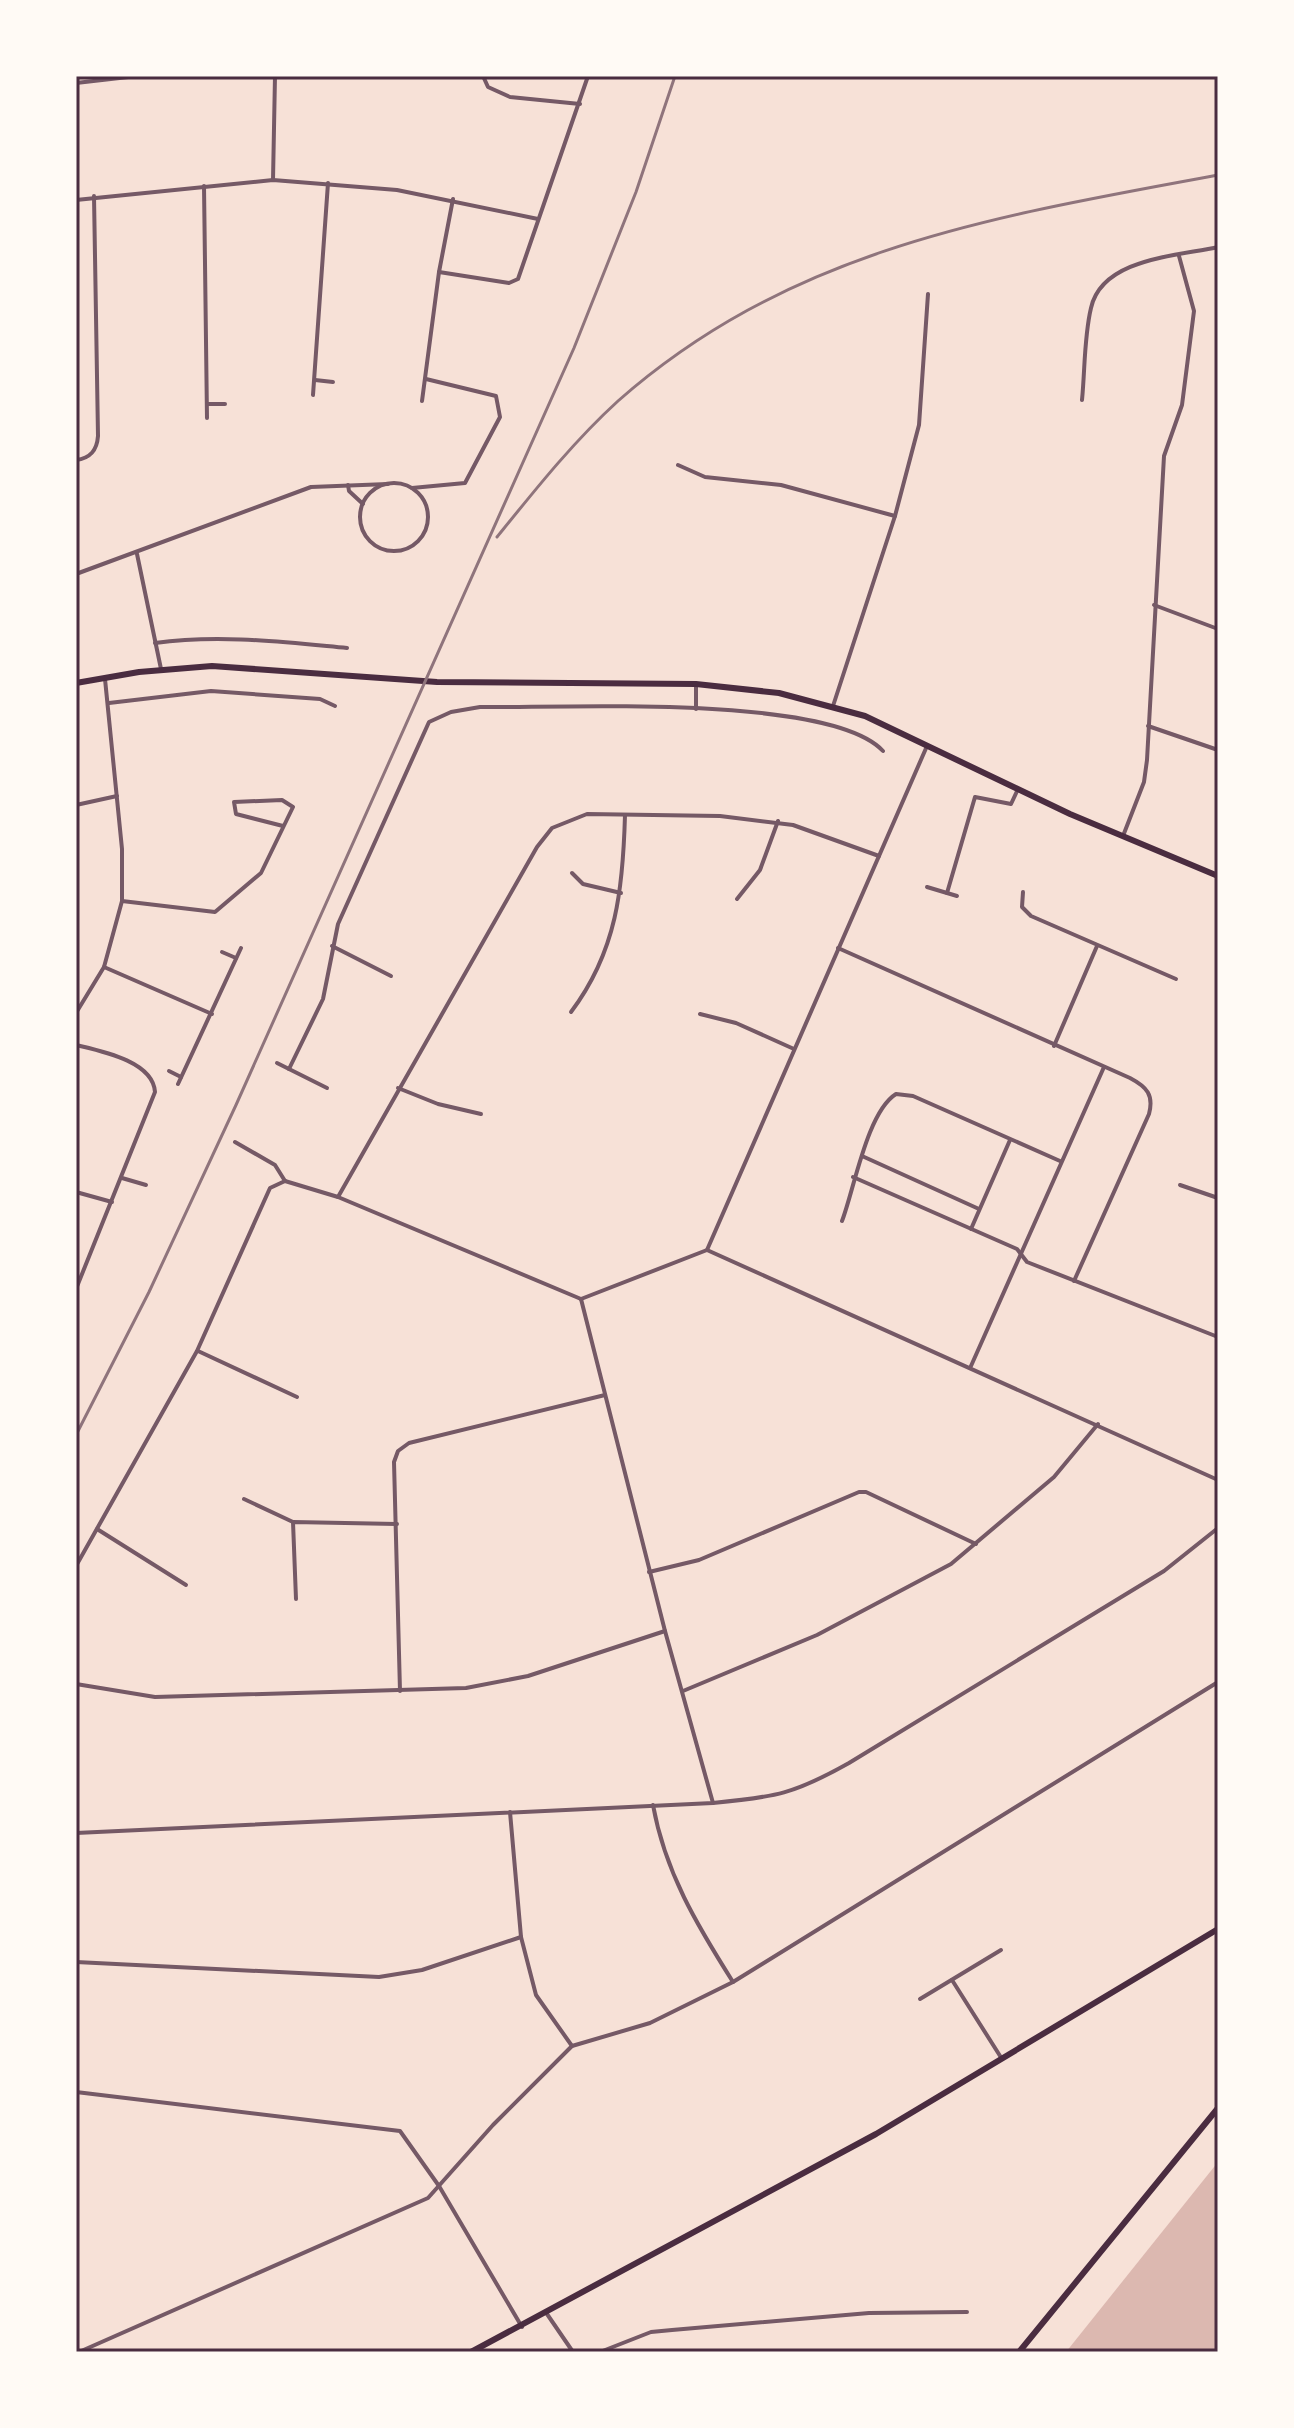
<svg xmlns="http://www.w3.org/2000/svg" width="1294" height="2428" font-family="'Open Sans',sans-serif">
  <rect width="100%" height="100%" fill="#f7e1d7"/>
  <!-- water -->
  <path fill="#dcb8b0" d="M1218,2162V2352H1066Z"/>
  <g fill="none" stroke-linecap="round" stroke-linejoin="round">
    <!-- minor -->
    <g stroke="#755966" stroke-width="4">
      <path d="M357,76H365"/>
      <path d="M383,76L423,77"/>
      <path d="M483,76L488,87L510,97L580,104"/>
      <path d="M76,83L137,76"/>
      <path d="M273,180L275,76"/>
      <path d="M204,186L207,418"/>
      <path d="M76,200L273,180L397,190L538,219"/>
      <path d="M439,272L509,283L518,279L588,76"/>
      <path d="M315,380L333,382"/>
      <path d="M313,395L328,183"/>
      <path d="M1082,400C1085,370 1084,337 1091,308C1102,258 1178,256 1218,247"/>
      <path d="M422,401L439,272L453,199"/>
      <path d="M208,404H225"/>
      <path d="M76,460C91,458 97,450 98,436L94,196"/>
      <path d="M678,465L705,477L781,485L895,516"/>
      <circle cx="394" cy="517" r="34"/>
      <path d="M348,485L349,491L363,504"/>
      <path d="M412,488L465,483L500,417L496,396L426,379"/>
      <path d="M137,554L161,669"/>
      <path d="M76,574L311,487L388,484"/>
      <path d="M1154,605L1218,629"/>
      <path d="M155,643C219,634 283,642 347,648"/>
      <path d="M109,703L211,691L320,699L335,706"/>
      <path d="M833,706L895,516L919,425L928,294"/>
      <path d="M696,709V684"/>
      <path d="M1148,726L1218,750"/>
      <path d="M76,805L117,796"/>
      <path d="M1123,836L1144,782L1147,760L1164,456L1182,405L1194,311L1179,256"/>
      <path d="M572,873L583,884L621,893"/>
      <path d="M927,887L957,896"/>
      <path d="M1023,892L1022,907L1031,916L1176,979"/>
      <path d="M947,893L975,797L1011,804L1018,789"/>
      <path d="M737,899L760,870L778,821"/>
      <path d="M122,901L215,912L261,873L293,807L282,800L234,802L236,814L283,826"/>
      <path d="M332,946L391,976"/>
      <path d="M838,948L1130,1078C1147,1087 1154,1095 1149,1114L1074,1281"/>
      <path d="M222,952L236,958"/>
      <path d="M104,967L212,1014"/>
      <path d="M571,1012C617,951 623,888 625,815"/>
      <path d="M76,1013L104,967L122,901V849L105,679"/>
      <path d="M700,1014L736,1023L794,1049"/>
      <path d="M76,1045C101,1051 153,1061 155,1092L76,1289"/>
      <path d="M1054,1046L1097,946"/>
      <path d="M277,1063L327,1088"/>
      <path d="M289,1069L323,999L338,924L429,722L451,712L480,707C563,708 830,694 883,751"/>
      <path d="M169,1071L181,1077"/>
      <path d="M178,1084L241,948"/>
      <path d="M398,1088L438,1104L481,1114"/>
      <path d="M235,1142L275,1165L285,1181"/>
      <path d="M862,1156L979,1209"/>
      <path d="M853,1177L1017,1249L1027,1262L1218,1337"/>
      <path d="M122,1178L146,1185"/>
      <path d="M285,1181L338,1197L581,1299"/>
      <path d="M1180,1185L1218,1198"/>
      <path d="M76,1192L112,1202"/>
      <path d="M338,1197L537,847L552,828L587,814L720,816L793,825L879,856"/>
      <path d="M842,1221C854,1190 867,1112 896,1094L913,1096L1060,1161"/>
      <path d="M971,1229L1010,1140"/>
      <path d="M707,1250L1218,1480"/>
      <path d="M581,1299L707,1250L927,746"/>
      <path d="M581,1299L665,1631L713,1803"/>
      <path d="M198,1351L297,1397"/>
      <path d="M971,1366L1104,1067"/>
      <path d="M244,1499L293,1522"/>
      <path d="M97,1529L186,1585"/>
      <path d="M76,1566L197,1351L270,1188L285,1181"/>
      <path d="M649,1572L699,1560L859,1492H866L976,1544"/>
      <path d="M296,1599L293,1522L397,1524"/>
      <path d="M76,1684L155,1697L466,1688L528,1676L665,1631"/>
      <path d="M400,1691L394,1462L398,1451L409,1443L605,1395"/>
      <path d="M683,1691L817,1635L951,1564L1054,1477L1098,1424"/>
      <path d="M653,1805C665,1872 697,1925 733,1982"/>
      <path d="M510,1812L521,1937L536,1995L572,2046"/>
      <path d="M76,1833L713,1803C776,1797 794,1794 849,1763L1164,1571L1218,1528"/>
      <path d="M76,1962L379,1977L422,1970L521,1937"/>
      <path d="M952,1980L1002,2059"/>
      <path d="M920,1999L1001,1950"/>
      <path d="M76,2092L400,2131L439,2186L522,2327"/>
      <path d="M547,2314L573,2352"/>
      <path d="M79,2352L428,2198L493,2125L572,2046L650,2023L733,1982L1218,1682"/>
      <path d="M600,2352L651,2332L672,2330L869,2313L967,2312"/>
    </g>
    <!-- secondary -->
    <g stroke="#4a2c40" stroke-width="6">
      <path d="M76,683L139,672L212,666L437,682L696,684L779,693L865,716L1070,814L1218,876"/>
      <path d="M471,2352L876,2134L1218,1929"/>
      <path d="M1019,2352L1218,2108"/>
    </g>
    <!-- rail -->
    <g stroke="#8f747c" stroke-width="3">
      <path d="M497,537C535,490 573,442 618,401C793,247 998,216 1218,175"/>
      <path d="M76,1435L149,1292L236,1105L574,348L636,192L675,76"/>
    </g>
  </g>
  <!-- border -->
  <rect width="1294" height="2428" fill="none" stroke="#fffaf5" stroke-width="156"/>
  <rect x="78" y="78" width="1138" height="2272" fill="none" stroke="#4a2c40" stroke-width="3"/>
</svg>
